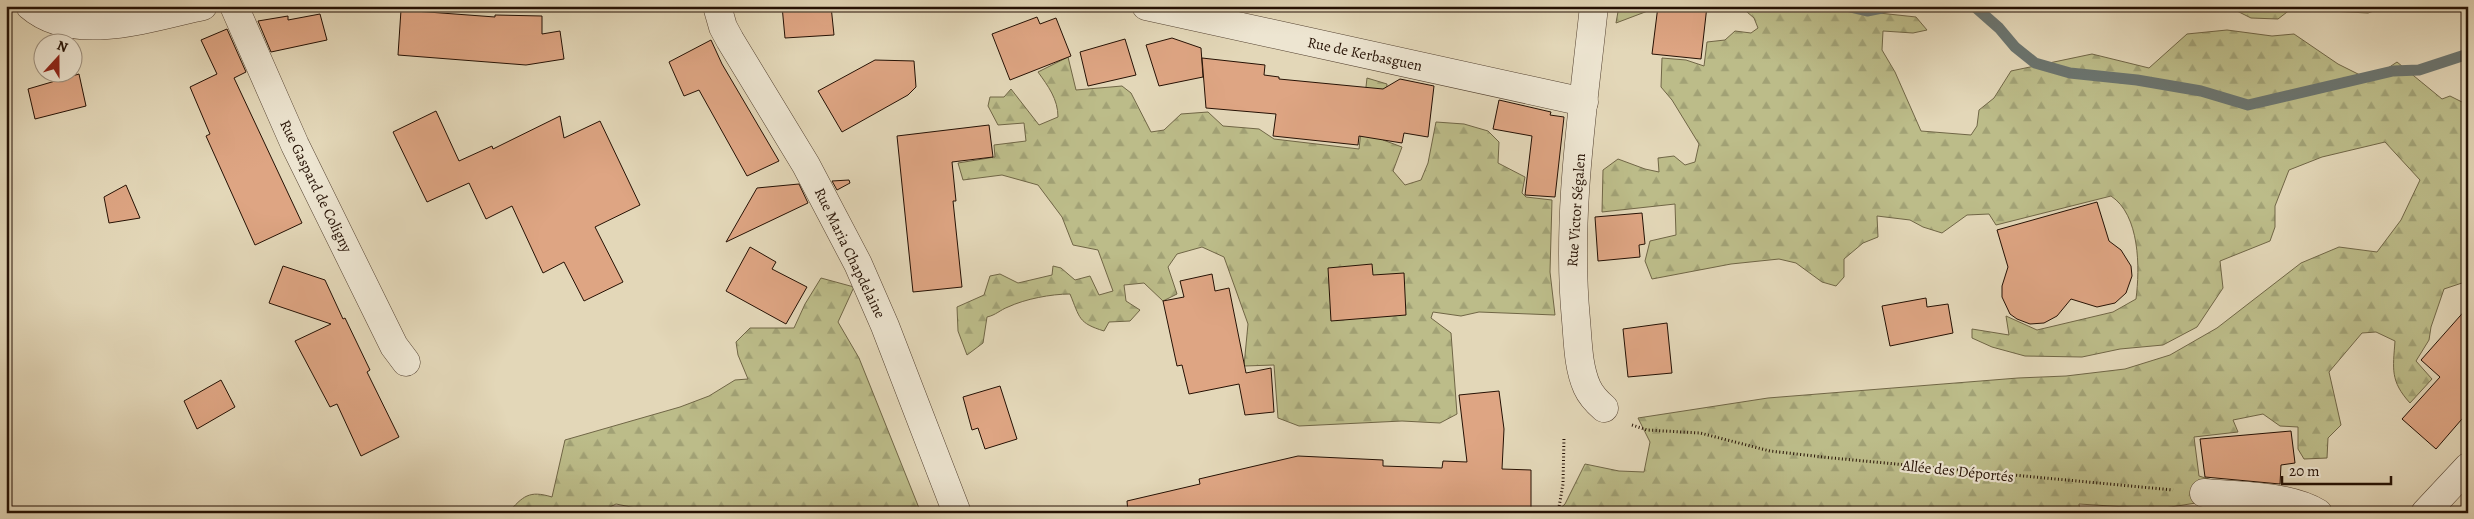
<svg xmlns="http://www.w3.org/2000/svg" width="2474" height="519" font-family="Alegreya,serif">
  <defs>
    <pattern id="forest-firs" width="22" height="20" patternUnits="userSpaceOnUse" patternTransform="scale(1.25)"><rect width="22" height="20" fill="#bcbc89"/><path d="M5 1l3.5 6h-7zM16 11l3.5 6h-7z" fill="#a1a175"/></pattern>
  </defs>
  <rect width="100%" height="100%" fill="#e3d7b8"/>
  <filter id="stains"><feTurbulence type="fractalNoise" baseFrequency=".004" numOctaves="4"/><feColorMatrix values="0 0 0 0 .2 0 0 0 0 .09 0 0 0 0 .02 0 0 0 .5 -.17"/></filter>
  <radialGradient id="worn" r=".72"><stop offset=".6" stop-color="#630" stop-opacity="0"/><stop offset="1" stop-color="#630" stop-opacity=".3"/></radialGradient>
  <!-- forest -->
  <g fill="url(#forest-firs)" stroke="#706646">
    <path d="M1619,6H1653V9L1616,23Z"/>
    <path d="M1740,6H1874L1879,13L1916,17L1927,30L1913,33L1883,31L1882,50L1895,72L1921,131L1971,135L1977,126L1979,110L1994,98L2011,71L2092,54L2149,68L2187,34L2227,30L2272,36L2294,34L2338,64L2360,75L2385,70L2397,62L2442,99L2450,96L2468,105V281L2444,289L2431,327L2429,340L2416,361L2432,379L2410,403C2390,381 2393,369 2395,341L2376,332L2362,333L2329,372L2341,425L2328,438L2327,458L2304,459L2298,449V427L2280,426L2263,414L2233,420L2238,432L2194,437L2199,476L2225,484L2215,500L2158,509L2079,504L2080,513H1555L1565,504L1585,464L1619,471L1644,472L1650,442L1638,418L1768,398L2018,378L2066,376L2125,369L2170,355L2217,328L2301,263L2339,247L2377,252L2401,220L2420,180L2385,142L2322,157L2289,170L2275,206V227L2270,241L2220,261L2223,288L2197,327L2163,345L2120,349L2082,357L2025,356L1992,347L1972,338V329L2009,335L2006,316L2037,330L2113,312L2136,299C2140,268 2140,215 2111,196L1996,225L1989,214L1967,215L1942,233L1923,227L1910,220L1877,216L1878,237L1863,243L1844,259V277L1836,286L1822,282L1796,263L1779,259L1731,264L1652,279L1645,261L1650,241L1676,235L1675,204L1602,212L1603,170L1618,159L1645,169L1659,172L1658,158L1674,156L1685,165L1695,162L1699,144L1672,100L1661,87L1662,58L1686,60L1704,66L1707,42L1725,40L1735,31L1751,33L1758,28L1754,18Z"/>
    <path d="M2227,6H2388L2368,13L2291,9L2278,19L2251,18Z"/>
    <path d="M1068,57L1076,90L1122,86L1131,93L1151,132L1164,130L1181,114L1208,112L1223,126L1259,129L1274,139L1359,149L1367,78L1387,84L1383,140L1402,147L1393,171L1405,185L1421,180L1428,163L1436,122L1464,124L1488,131L1499,142L1498,163L1525,177L1522,193L1526,197L1552,200L1550,272L1555,315L1479,312L1461,316L1433,312L1431,318L1451,333L1457,414L1440,423L1402,421L1299,426L1278,418L1274,365L1244,366L1248,324L1224,257L1202,247L1177,254L1168,267L1177,294L1163,301L1144,283L1124,285L1126,301L1140,310L1130,321L1109,322L1104,331C1078,323 1080,318 1070,294C1051,294 1025,299 1008,307C1000,310 996,315 987,317L983,343L967,355L958,331L957,307L984,295L990,276L1000,274L1018,283L1052,275L1053,266L1061,268L1075,280L1090,276L1099,295L1113,291L1098,250L1073,245L1062,217L1038,185L1002,175L963,180L958,163L995,157L994,145L1026,141L1024,123L998,125L988,106L990,97H1004L1011,89L1039,125L1058,117C1058,99 1048,86 1038,72Z"/>
    <path d="M821,278L854,287L838,322L859,358L921,513L880,510V513H703L701,508L678,513H661L616,504L598,513H508C523,496 529,490 552,497L565,440L680,407L709,396L735,380L748,379L738,355L736,342L750,328H794L805,304Z"/>
  </g>
  <g fill="none" stroke-linecap="round" stroke-linejoin="round">
    <!-- stream -->
    <g stroke="#6b7570" stroke-width="11">
      <path d="M1846,6L1867,11L1892,6"/>
      <path d="M1974,6L1999,28L2015,47L2035,63L2070,73L2137,80L2201,91L2248,105L2393,71L2419,70L2468,54"/>
    </g>
  </g>
  <!-- building -->
  <g fill="#dea583" stroke="#251104">
    <path d="M782,6H831L834,35L785,38Z"/>
    <path d="M1658,6H1707L1701,59L1652,54Z"/>
    <path d="M401,10L495,17V15L542,16V34L560,31L564,59L526,65L398,55Z"/>
    <path d="M320,14L327,40L271,52L258,21L288,16V20Z"/>
    <path d="M1037,17L1040,24L1056,18L1071,56L1010,80L992,34Z"/>
    <path d="M227,29L246,72L234,78L302,223L255,245L206,136L210,134L190,87L217,74L201,40Z"/>
    <path d="M1172,38L1201,48L1203,77L1159,86L1146,45Z"/>
    <path d="M1125,39L1136,75L1088,86L1080,52Z"/>
    <path d="M711,40L722,64L779,161L747,176L699,90L684,96L669,62Z"/>
    <path d="M1202,58L1265,65L1264,75L1279,77V79L1383,89L1400,79L1434,86L1428,137L1404,133L1402,143L1359,136L1358,145L1273,136L1276,114L1206,108Z"/>
    <path d="M875,60L914,61L916,87L908,95L842,132L818,91Z"/>
    <path d="M79,74L86,106L35,119L28,89Z"/>
    <path d="M1499,100L1551,112L1550,115L1564,117L1555,197L1525,195L1532,136L1493,129Z"/>
    <path d="M436,111L459,161L492,146L493,149L560,116L564,138L600,121L640,205L595,227L623,282L584,301L564,262L543,273L512,206L486,219L469,183L427,202L393,132Z"/>
    <path d="M989,125L993,157L952,162L956,201H953L962,287L913,292L897,136Z"/>
    <path d="M849,180L850,183L837,190L832,181Z"/>
    <path d="M799,184L808,203L726,242L757,188Z"/>
    <path d="M126,185L140,218L109,223L104,197Z"/>
    <path d="M2097,202L2109,241L2121,250L2131,266L2132,276L2126,293L2115,303L2097,307L2071,299L2057,316L2044,323L2030,324L2017,319L2010,314L2002,297V286L2008,267L1997,230Z"/>
    <path d="M1642,213L1645,244L1639,245L1640,257L1598,261L1595,217Z"/>
    <path d="M750,247L776,262L772,269L807,287L786,324L726,291Z"/>
    <path d="M1372,264L1373,275L1404,273L1406,315L1331,321L1328,268Z"/>
    <path d="M283,266L325,280L343,319L345,318L370,370L367,372L399,437L361,456L337,404L330,407L295,341L331,324L269,303Z"/>
    <path d="M1212,274L1215,291L1229,288L1246,373L1271,368L1274,412L1245,415L1239,384L1189,394L1182,365L1177,366L1163,301L1184,297L1180,281Z"/>
    <path d="M1926,298L1927,307L1948,304L1953,333L1890,346L1882,306Z"/>
    <path d="M2468,307V412L2436,449L2402,419L2440,377L2421,360Z"/>
    <path d="M1667,323L1672,373L1628,377L1623,329Z"/>
    <path d="M221,380L235,407L197,429L184,401Z"/>
    <path d="M1000,386L1017,439L985,449L978,428L972,430L963,397Z"/>
    <path d="M1499,391L1504,429L1502,469L1531,470V513H1128L1127,501L1200,484L1199,479L1298,456L1383,460V466L1442,468L1443,461L1467,462L1459,395Z"/>
    <path d="M2291,431L2295,463L2281,465L2280,484L2205,477L2200,439Z"/>
    <path d="M2208,509L2246,511L2260,513H2209Z"/>
  </g>
  <g fill="none" stroke-linecap="round" stroke-linejoin="round">
    <defs>
      <g id="street">
        <path d="M30,6C74,44 152,17 203,6"/>
        <path d="M234,6L295,145L394,346L406,362"/>
        <path d="M717,6L723,27L730,40L806,165L858,264L885,326L957,513"/>
        <path d="M1146,6L1584,102"/>
        <path d="M1594,6C1583,110 1566,216 1576,320C1578,342 1578,367 1587,387C1591,396 1597,402 1604,408"/>
        <path d="M2204,493C2238,496 2289,495 2318,513"/>
        <path d="M2425,513L2468,467"/>
      </g>
    </defs>
    <!-- street casing -->
    <use href="#street" stroke="#544231" stroke-width="29"/>
    <!-- path -->
    <g stroke="#251104" stroke-width="3" stroke-dasharray="1 2.5" stroke-linecap="butt">
      <path d="M1632,425L1647,430L1700,433L1770,451L1832,458L2173,490"/>
      <path d="M1558,513L1563,484L1564,437"/>
    </g>
    <!-- street -->
    <use href="#street" stroke="#ede5d1" stroke-width="28"/>
  </g>
  <g text-anchor="middle" dominant-baseline="central" stroke-width="4.5" stroke-linejoin="round" paint-order="stroke">
    <!-- street labels -->
    <g font-size="15" fill="#251104" stroke="#ede5d1">
      <text transform="translate(1365 54) rotate(12)">Rue de Kerbasguen</text>
      <text transform="translate(316 186) rotate(64)">Rue Gaspard de Coligny</text>
      <text transform="translate(1576 210) rotate(-86)">Rue Victor Ségalen</text>
      <text transform="translate(850 253) rotate(64)">Rue Maria Chapdelaine</text>
      <text transform="translate(1958 471) rotate(6)">Allée des Déportés</text>
    </g>
  </g>
  <!-- margin -->
  <rect width="2474" height="519" fill="none" stroke="#e3d7b8" stroke-width="25"/>
  <rect x="8" y="8" width="2459" height="504" fill="none" stroke="#251104" stroke-width="2.5"/>
  <rect x="12" y="12" width="2449" height="494" fill="none" stroke="#251104"/>
  <!-- north arrow -->
  <g transform="translate(58 58) rotate(21)"><circle r="24" fill="#ede5d1" stroke="#9d907f"/>
  <path d="M0-4L9 19L0 12L-9 19Z" fill="#8f2418"/>
  <text y="-8" font-size="14" font-weight="bold" text-anchor="middle" fill="#251104">N</text>
  </g>
  <!-- scale -->
  <path d="M2282 476v8h109v-8" fill="none" stroke="#251104" stroke-width="2.5"/>
  <text x="2289" y="476" font-size="15" fill="#251104" stroke="#ede5d1" stroke-width="4" paint-order="stroke">20 m</text>
  <rect width="100%" height="100%" filter="url(#stains)"/>
  <rect width="100%" height="100%" fill="url(#worn)"/>
</svg>
